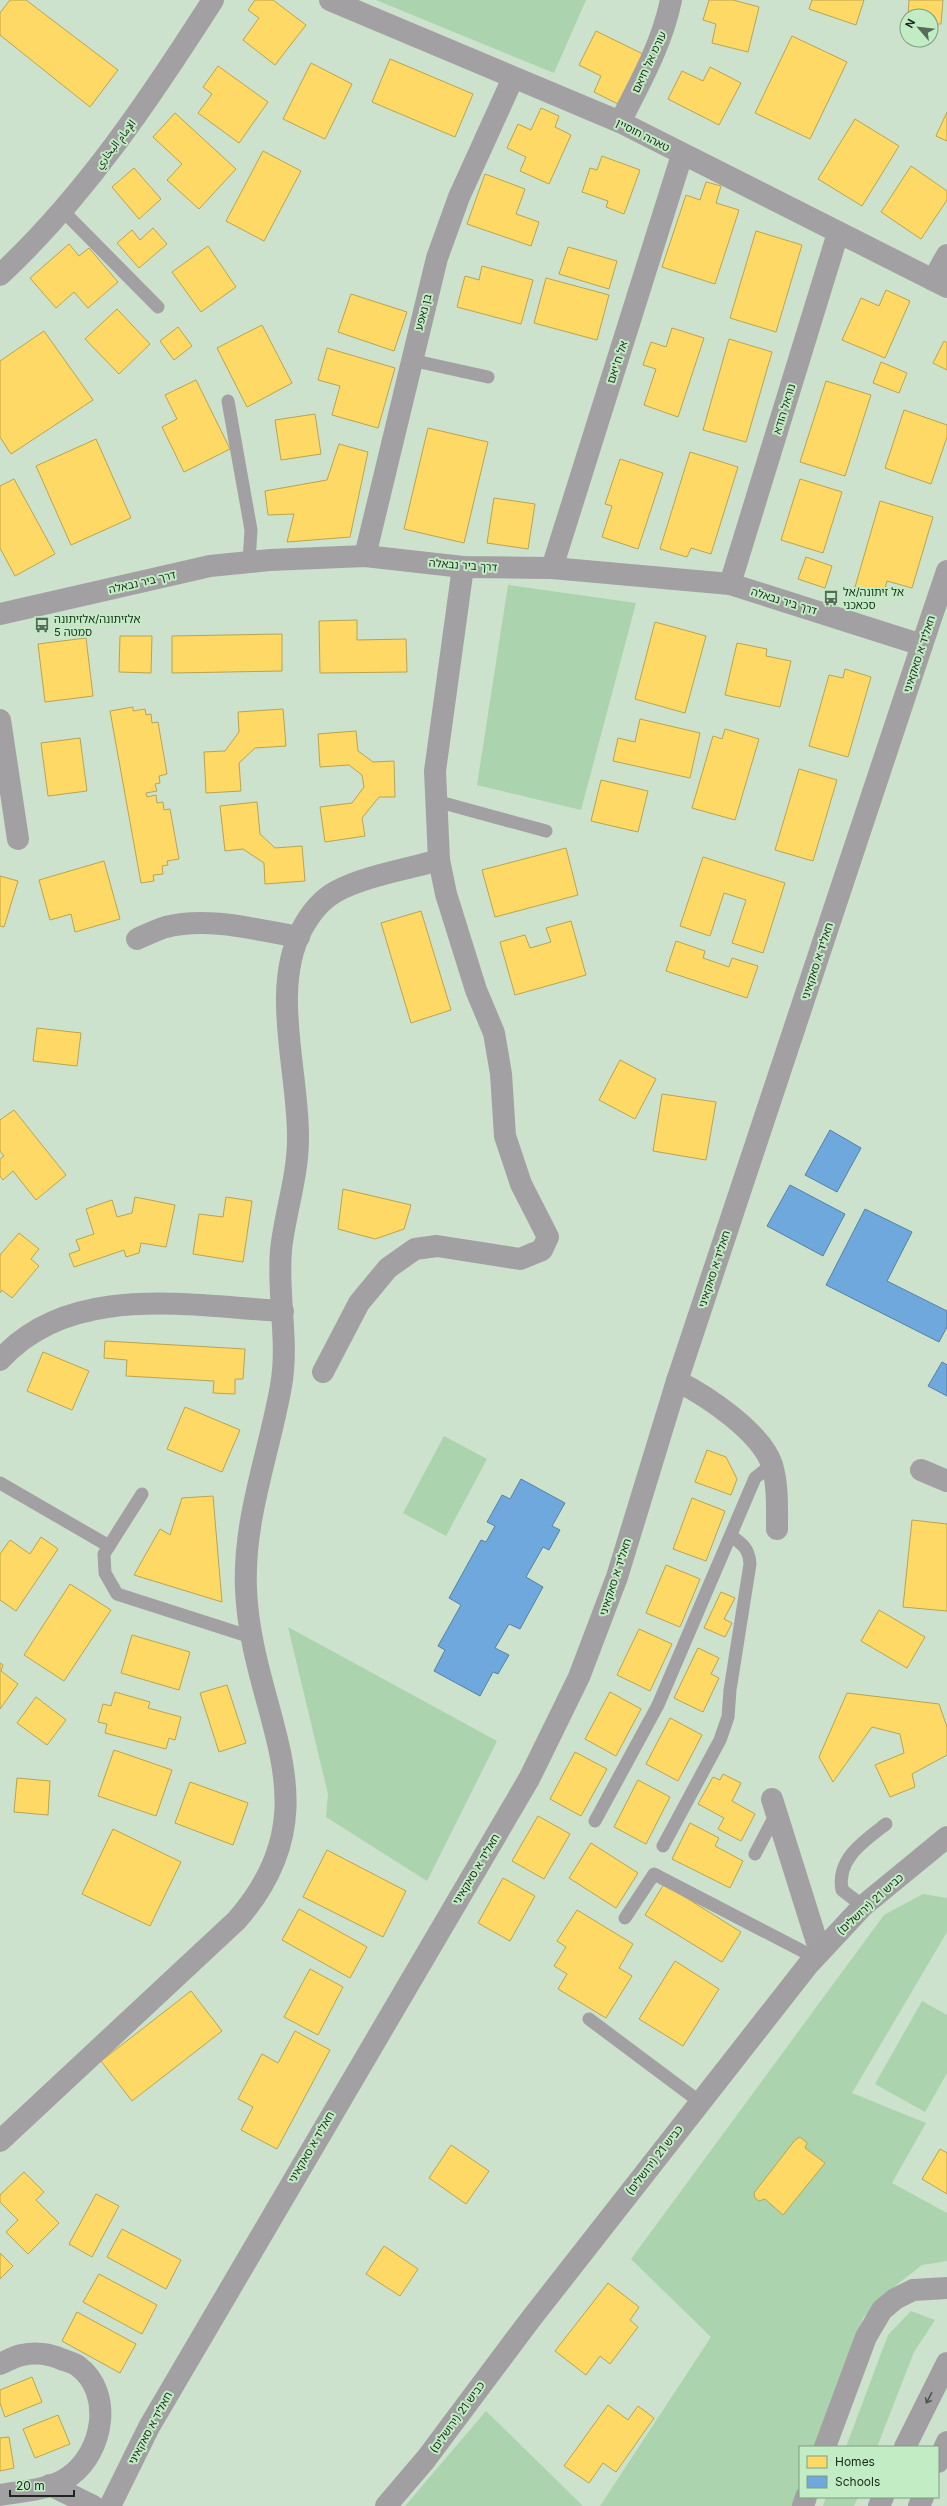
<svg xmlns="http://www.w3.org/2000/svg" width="947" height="2506" font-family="Inter,'Noto Sans Arabic','Noto Sans Hebrew',sans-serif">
  <rect width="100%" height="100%" fill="#cce2cc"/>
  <!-- green -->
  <g fill="#abd3ad">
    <path d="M376,0H586L554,73Z"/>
    <path d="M508,585L636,603L581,810L477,785Z"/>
    <path d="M444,1436L487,1459L446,1536L403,1513Z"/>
    <path d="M288,1627L497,1741L427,1881L326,1817L328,1794Z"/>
    <path d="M923,1894L947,1898V1932L852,2093L926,2123L892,2183L947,2213V2261L922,2265L895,2286L863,2318L816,2447H800V2490L794,2506H600L711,2337L631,2259L884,1915Z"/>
    <path d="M922,2001L947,2015V2073L925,2112L875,2084Z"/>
    <path d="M911,2311L935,2320L914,2352L877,2447H846L888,2335Z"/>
    <path d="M486,2411L583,2506H405Z"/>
    <path d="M826,2497H858L854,2506H823Z"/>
  </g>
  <!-- homes -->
  <g fill="#ffd966" stroke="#baa44f">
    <path d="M10,0H26L118,70L90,107L0,35V13Z"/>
    <path d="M255,0H273L306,25L275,65L243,40L259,18L248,10Z"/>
    <path d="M709,0H733L759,7L748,52L712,43L716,24L703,20Z"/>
    <path d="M812,0H864L856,25L809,9Z"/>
    <path d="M909,0H943L941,24H931V16H908Z"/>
    <path d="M596,31L643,54L618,104L594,92L601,76L579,65Z"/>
    <path d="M792,36L847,62L810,139L755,113Z"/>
    <path d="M390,59L473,94L455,137L372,102Z"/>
    <path d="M311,63L352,84L325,139L283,119Z"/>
    <path d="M218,66L268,102L239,143L198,113L212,94L203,87Z"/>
    <path d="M710,67L741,83L719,125L668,99L682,71L703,81Z"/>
    <path d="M541,108L559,116L555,127L571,135L549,184L520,171L526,157L507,148L518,124L531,130Z"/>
    <path d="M947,112V141L936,136Z"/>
    <path d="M175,113L236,169L199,209L167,180L182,164L153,137Z"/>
    <path d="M855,119L899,146L862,206L818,179Z"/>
    <path d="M263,151L301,171L264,241L226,221Z"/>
    <path d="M602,156L640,170L624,214L606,207L608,201L582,192L590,168L597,170Z"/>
    <path d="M911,166L947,191V200L921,239L881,212Z"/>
    <path d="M134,168L161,199L139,219L112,187Z"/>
    <path d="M485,174L525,189L516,214L539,222L531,246L467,224Z"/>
    <path d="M706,182L721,186L716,203L739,210L715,284L662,267L686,195L700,200Z"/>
    <path d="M153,228L167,244L139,268L117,243L132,230L140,240Z"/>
    <path d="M756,231L802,245L776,332L730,318Z"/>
    <path d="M69,244L79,256L89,248L118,282L88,308L74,292L56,308L30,278Z"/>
    <path d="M208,246L236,287L201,312L172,272Z"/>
    <path d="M568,247L617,261L609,289L559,274Z"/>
    <path d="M482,266L533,280L521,324L457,307L465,276L479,280Z"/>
    <path d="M546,278L609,295L597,340L534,323Z"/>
    <path d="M886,290L910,301L885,358L842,340L861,298L879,306Z"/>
    <path d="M351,294L407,312L394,351L338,332Z"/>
    <path d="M117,309L150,344L119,374L85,339Z"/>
    <path d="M262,325L292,383L247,407L217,348Z"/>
    <path d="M178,327L192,346L174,360L160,341Z"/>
    <path d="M672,328L704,338L678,417L644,405L656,369L643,365L651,342L666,347Z"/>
    <path d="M44,331L93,400L11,454L0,437V361Z"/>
    <path d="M729,339L772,352L746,442L703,430Z"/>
    <path d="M944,341L947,343V370L933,363Z"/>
    <path d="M327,348L395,368L378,428L332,415L340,386L318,380Z"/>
    <path d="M881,362L907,373L899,393L873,383Z"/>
    <path d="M196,380L230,449L184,472L162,427L177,419L165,395Z"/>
    <path d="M826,381L871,395L845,476L800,462Z"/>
    <path d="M904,410L947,425V437L931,484L885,468Z"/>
    <path d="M315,414L321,454L281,460L275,420Z"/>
    <path d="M428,428L488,442L464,543L404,529Z"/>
    <path d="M96,439L131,518L71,545L36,466Z"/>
    <path d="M339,444L368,452L350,537L287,542L294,514L268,515L265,491L327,480Z"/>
    <path d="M690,452L738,467L711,554L691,548L687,557L660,549Z"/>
    <path d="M620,459L663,473L638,549L602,537L612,506L605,504Z"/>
    <path d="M14,479L55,554L15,576L0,548V486Z"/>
    <path d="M800,479L842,492L823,553L781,540Z"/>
    <path d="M494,498L535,504L528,549L487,543Z"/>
    <path d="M880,501L933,517L912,588L887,581L883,595L855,587Z"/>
    <path d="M806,557L832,566L825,588L798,579Z"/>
    <path d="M357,620V640L406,639L407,672L320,673L319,621Z"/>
    <path d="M655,622L706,636L685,713L635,699Z"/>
    <path d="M282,634V671L172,673V636Z"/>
    <path d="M120,636H152L151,673L119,672Z"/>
    <path d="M86,638L93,696L45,702L38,644Z"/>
    <path d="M737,643L767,649L766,656L791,661L780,707L725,695Z"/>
    <path d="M845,669L871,677L848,757L809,746L829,675L843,678Z"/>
    <path d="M133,707V711L145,709L146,715L151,714L152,723L158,722L167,774L159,776L160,783L155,784L157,791L146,793L147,797L156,795L157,803L163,802L164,810L170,809L179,859L167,861L168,865L162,866L163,874L153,875L154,881L141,883L110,711Z"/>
    <path d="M283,709L286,746L255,748L239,763L241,791L206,793L204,752L225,751L239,732L238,712Z"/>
    <path d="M640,719L700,733L690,778L613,761L618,738L635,742Z"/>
    <path d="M725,729L759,739L735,820L692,808L713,736L722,739Z"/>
    <path d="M356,731L358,751L373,762L394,761L395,797H379L362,818L365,836L325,842L320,807L352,803L364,787L362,775L349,765L320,767L318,734Z"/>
    <path d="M80,738L87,791L48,796L41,743Z"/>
    <path d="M799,769L837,780L813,861L775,850Z"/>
    <path d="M601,780L648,791L638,832L591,821Z"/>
    <path d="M257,802L260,834L275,848L302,846L305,881L265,884L264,863L243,849L225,851L220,806Z"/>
    <path d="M566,848L578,895L495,917L482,870Z"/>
    <path d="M703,857L785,883L763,953L732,943L746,900L724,893L710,936L680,926Z"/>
    <path d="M104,861L120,919L75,932L71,914L50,920L39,880Z"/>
    <path d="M0,876L18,881L4,927L0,926Z"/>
    <path d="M421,911L451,1010L411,1023L381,923Z"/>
    <path d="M571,921L586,975L515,995L500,942L525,935L530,948L551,942L546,928Z"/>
    <path d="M676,941L705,951L703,958L729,967L732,958L758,966L747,998L666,971Z"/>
    <path d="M37,1028L81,1033L77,1066L33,1061Z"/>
    <path d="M620,1060L656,1079L635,1119L599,1100Z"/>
    <path d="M662,1094L716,1102L706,1160L653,1151Z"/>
    <path d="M14,1110L66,1175L36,1200L13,1171L3,1180L0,1176V1159L4,1156L0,1151V1120Z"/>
    <path d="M343,1189L411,1205L404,1229L375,1239L338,1229Z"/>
    <path d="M135,1197L175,1205L166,1247L141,1243L139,1253L126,1257L124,1250L74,1267L69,1254L80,1250L76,1240L94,1234L86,1209L112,1200L117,1217L132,1213Z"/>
    <path d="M226,1197L252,1201L243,1262L193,1254L199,1214L223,1217Z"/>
    <path d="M19,1233L39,1249L31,1259L39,1266L12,1298L2,1290L0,1293V1255Z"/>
    <path d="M105,1341L245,1349L243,1379H235V1394L213,1393L214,1381L126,1376L127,1360L104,1358Z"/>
    <path d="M43,1352L89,1371L72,1410L27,1391Z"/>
    <path d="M185,1407L240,1430L222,1472L167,1449Z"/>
    <path d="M707,1450L726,1457L737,1479L731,1495L695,1482Z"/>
    <path d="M213,1496L222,1602L134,1575L160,1529L170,1535L182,1498Z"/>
    <path d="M692,1498L725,1511L706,1561L673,1549Z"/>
    <path d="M912,1520L947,1524V1611L903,1607Z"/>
    <path d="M41,1537L58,1549L16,1611L0,1600V1554L10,1540L30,1554Z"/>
    <path d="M666,1565L700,1579L680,1627L646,1613Z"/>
    <path d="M70,1584L111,1610L64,1681L24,1655Z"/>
    <path d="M721,1592L735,1598L724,1619L732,1623L725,1637L704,1628Z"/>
    <path d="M879,1610L925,1637L907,1668L861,1641Z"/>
    <path d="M639,1629L672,1644L650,1691L617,1675Z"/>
    <path d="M132,1635L190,1652L179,1690L121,1673Z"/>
    <path d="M698,1648L719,1658L711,1674L719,1678L703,1712L674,1698Z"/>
    <path d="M0,1663L3,1665L1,1671L18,1684L0,1709Z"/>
    <path d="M227,1685L246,1743L219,1752L200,1693Z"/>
    <path d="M115,1692L150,1702L148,1708L181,1717L175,1740L169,1738L166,1749L105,1733L107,1724L98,1722L103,1704L111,1706Z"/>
    <path d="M610,1692L641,1709L616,1756L585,1739Z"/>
    <path d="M847,1693L939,1704L947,1727V1755L912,1774L915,1787L890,1797L875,1765L904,1753L900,1734L872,1727L833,1782L819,1757Z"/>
    <path d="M36,1697L66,1720L47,1745L17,1723Z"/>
    <path d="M670,1718L702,1735L678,1781L646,1764Z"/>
    <path d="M114,1750L172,1770L156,1816L98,1796Z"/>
    <path d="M575,1752L607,1769L581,1816L550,1799Z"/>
    <path d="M723,1774L741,1783L732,1801L755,1814L741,1841L718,1829L724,1818L698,1804L713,1777L720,1780Z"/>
    <path d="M17,1778L50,1781L48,1815L14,1812Z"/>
    <path d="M638,1780L670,1797L646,1844L614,1827Z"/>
    <path d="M190,1782L248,1803L233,1845L175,1823Z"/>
    <path d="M538,1816L570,1834L544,1879L512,1861Z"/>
    <path d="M690,1823L719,1838L715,1846L743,1861L730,1888L672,1859Z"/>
    <path d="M113,1829L181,1862L150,1926L82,1894Z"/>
    <path d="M591,1843L638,1873L616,1908L569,1878Z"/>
    <path d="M327,1850L406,1891L383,1937L303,1897Z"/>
    <path d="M503,1878L535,1896L510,1941L478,1923Z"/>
    <path d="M664,1884L741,1932L722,1962L645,1915Z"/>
    <path d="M299,1909L367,1947L350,1978L282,1940Z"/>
    <path d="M577,1910L633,1944L619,1968L632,1976L606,2018L558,1989L567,1974L554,1966L566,1947L557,1941Z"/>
    <path d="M675,1961L719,1989L683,2046L639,2019Z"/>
    <path d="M310,1969L343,1987L318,2035L284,2017Z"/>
    <path d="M191,1991L222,2031L132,2101L101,2061Z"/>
    <path d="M295,2031L330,2050L277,2149L241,2130L253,2107L238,2099L262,2054L278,2063Z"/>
    <path d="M800,2137L807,2143L805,2148L825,2163L783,2215L765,2199L759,2201L755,2198L754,2193L795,2140Z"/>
    <path d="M451,2145L489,2171L466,2204L429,2178Z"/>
    <path d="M940,2149L947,2153V2194L922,2179Z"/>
    <path d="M24,2172L44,2192L36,2200L59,2223L28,2254L6,2232L18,2220L0,2202V2195Z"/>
    <path d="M96,2194L119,2206L92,2257L69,2244Z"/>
    <path d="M122,2229L181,2260L166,2289L107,2257Z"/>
    <path d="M384,2246L418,2269L400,2296L366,2274Z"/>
    <path d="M0,2253L13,2266L0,2279Z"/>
    <path d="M99,2274L157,2305L142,2334L83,2302Z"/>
    <path d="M608,2283L639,2307L630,2320L638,2327L610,2364L600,2356L586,2375L555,2351Z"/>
    <path d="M77,2312L136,2344L120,2373L62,2341Z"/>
    <path d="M32,2377L42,2402L5,2417L0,2403V2390Z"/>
    <path d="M608,2405L628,2420L638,2406L654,2418L616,2472L603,2463L589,2483L564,2466Z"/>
    <path d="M58,2415L70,2444L35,2458L23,2429Z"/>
    <path d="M9,2437L14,2468L0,2471V2438Z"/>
  </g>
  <!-- schools -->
  <g fill="#6fa8dc" stroke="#5582a2">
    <path d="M830,1130L861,1148L837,1192L805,1175Z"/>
    <path d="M790,1185L845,1214L823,1256L767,1226Z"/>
    <path d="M865,1209L912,1232L887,1281L947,1311V1327L939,1342L826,1285Z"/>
    <path d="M942,1362L947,1365V1396L928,1386Z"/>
    <path d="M521,1479L565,1503L552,1526L560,1530L549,1550L543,1547L526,1577L543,1587L520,1629L509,1624L495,1648L509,1655L498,1674L493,1672L480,1696L434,1671L445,1650L438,1646L461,1605L449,1598L481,1540L486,1542L495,1526L487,1522L502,1495L510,1499Z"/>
  </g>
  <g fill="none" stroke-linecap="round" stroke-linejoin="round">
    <!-- service -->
    <g stroke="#a3a0a3" stroke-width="13">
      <path d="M62,210L158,307"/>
      <path d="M411,360L488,377"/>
      <path d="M228,401L251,530L249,562"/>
      <path d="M436,801L546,831"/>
      <path d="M0,1483L109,1546"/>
      <path d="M142,1494L104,1554L105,1573L117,1594L251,1637"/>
      <path d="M595,1821L658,1705L755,1478L772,1464"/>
      <path d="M663,1846L720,1740L728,1717L730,1690L750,1564C749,1549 743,1544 731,1536"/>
      <path d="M755,1854L777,1812"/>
      <path d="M863,1906L842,1890C836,1859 864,1841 886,1824"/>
      <path d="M625,1918L654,1874L814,1957"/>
      <path d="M589,2019L700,2102"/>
    </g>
    <!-- minor -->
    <g stroke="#a3a0a3" stroke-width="22">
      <path d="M620,122C640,83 662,44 671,0"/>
      <path d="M933,280L947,255"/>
      <path d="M365,556L437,258L459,197L513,78"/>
      <path d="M552,568L682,155"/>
      <path d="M730,584L838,233"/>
      <path d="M0,720L18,839"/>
      <path d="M137,939C146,935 156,930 166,927C208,916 257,930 299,937"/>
      <path d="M0,1360C70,1282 189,1306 283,1311"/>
      <path d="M323,1372L359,1303L388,1268L415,1249L437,1246L520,1259L542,1250L548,1237L521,1184L505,1136L501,1074L494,1033L476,990L446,894L439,860L435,771L463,567"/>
      <path d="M677,1381C707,1396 761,1432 772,1465C778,1485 777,1508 777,1529"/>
      <path d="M921,1470L947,1481"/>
      <path d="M772,1799L820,1952"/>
      <path d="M0,2141L237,1920C338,1804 251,1716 246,1589C243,1519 269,1454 281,1386C289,1341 277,1296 281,1250C285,1213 298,1176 298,1139C299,1073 270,990 302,929C310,914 322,899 337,891C364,876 409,869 439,860"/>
      <path d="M0,2364C7,2361 15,2356 22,2355C35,2352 50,2354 61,2359C66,2361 73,2362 78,2366C114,2393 103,2452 70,2476C52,2490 22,2491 0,2495"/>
      <path d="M825,2447L866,2337L882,2310L895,2299L913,2290L947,2288"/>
      <path d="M50,2485L93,2506"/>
      <path d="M110,2506L149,2427L529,1779L579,1677L617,1577L677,1381L922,645"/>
      <path d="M803,2506L806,2497"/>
    </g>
    <!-- tertiary -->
    <g stroke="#a3a0a3" stroke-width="22">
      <path d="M330,0L620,122L947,287"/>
      <path d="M0,275C85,196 151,97 213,0"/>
      <path d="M0,614L210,566L270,560L365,556L463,567L552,568L730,584L922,645L947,571"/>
    </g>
    <!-- secondary -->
    <g stroke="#a19fa1" stroke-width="22">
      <path d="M905,2447L947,2363"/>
      <path d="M938,2462L947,2442"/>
      <path d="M386,2506L426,2459L530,2320L808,1965L863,1906L947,1837"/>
      <path d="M879,2506L883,2497"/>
      <path d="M919,2506L923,2497"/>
    </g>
  </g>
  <!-- one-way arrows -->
  <defs><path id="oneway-shaft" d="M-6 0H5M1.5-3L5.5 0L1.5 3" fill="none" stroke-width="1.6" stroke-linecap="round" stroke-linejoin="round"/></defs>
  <use stroke="#4f5850" href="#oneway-shaft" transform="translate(929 2398) rotate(117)"/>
  <!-- icons -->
  <defs>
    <symbol id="bus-bare" viewBox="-9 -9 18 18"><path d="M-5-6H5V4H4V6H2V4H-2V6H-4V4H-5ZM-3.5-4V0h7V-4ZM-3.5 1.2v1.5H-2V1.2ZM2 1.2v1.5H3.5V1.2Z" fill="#586a58" stroke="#c2ecc4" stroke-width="2.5" paint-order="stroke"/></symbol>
  </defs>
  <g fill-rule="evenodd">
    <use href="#bus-bare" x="820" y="587" width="22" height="22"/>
    <use href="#bus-bare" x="31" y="614" width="22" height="22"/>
  </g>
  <g text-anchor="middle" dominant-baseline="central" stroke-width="4" stroke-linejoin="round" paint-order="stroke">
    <!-- street labels -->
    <g font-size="11" fill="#19291a" stroke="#c2ecc4">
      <text transform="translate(649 62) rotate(-65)">עורמ אל חיאם</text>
      <text transform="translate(643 135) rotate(27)">טאהה חוסיין</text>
      <text transform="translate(115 144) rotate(-52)">الإمام البخاري</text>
      <text transform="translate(423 312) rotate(-75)">בן נאפע</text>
      <text transform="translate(617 362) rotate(-72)">אל ח'יאם</text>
      <text transform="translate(784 409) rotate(-73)">נוראל הודא</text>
      <text transform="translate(463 565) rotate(4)">דרך ביר נבאלה</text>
      <text transform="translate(142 582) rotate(-13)">דרך ביר נבאלה</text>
      <text transform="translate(784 601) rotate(17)">דרך ביר נבאלה</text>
      <text transform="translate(919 654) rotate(-72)">חאליד א סאקאיני</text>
      <text transform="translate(817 961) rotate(-72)">חאליד א סאקאיני</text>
      <text transform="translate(714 1269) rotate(-72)">חאליד א סאקאיני</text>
      <text transform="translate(615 1577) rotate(-72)">חאליד א סאקאיני</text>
      <text transform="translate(476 1869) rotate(-59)">חאליד א סאקאיני</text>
      <text transform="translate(870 1904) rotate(-42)">כביש 21 (ירושלים)</text>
      <text transform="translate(311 2147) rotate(-60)">חאליד א סאקאיני</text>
      <text transform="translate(654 2160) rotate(-52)">כביש 21 (ירושלים)</text>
      <text transform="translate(457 2417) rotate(-54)">כביש 21 (ירושלים)</text>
      <text transform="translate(150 2428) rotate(-62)">חאליד א סאקאיני</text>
    </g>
    <!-- poi labels -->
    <g font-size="11" fill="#19291a" stroke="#c2ecc4" text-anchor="start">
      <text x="843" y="592">אל זיתונה/אל<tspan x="843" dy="13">סכאכני</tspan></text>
      <text x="54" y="619">אלזיתונה/אלזיתונה<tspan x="54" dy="13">סמטה 5</tspan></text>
    </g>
  </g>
  <!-- legend -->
  <rect x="799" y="2446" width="140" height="52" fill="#c2ecc4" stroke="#7e9e80"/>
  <rect x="807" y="2456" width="20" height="12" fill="#ffd966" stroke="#7e9e80"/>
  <text x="835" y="2466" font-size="12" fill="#19291a">Homes</text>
  <rect x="807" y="2476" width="20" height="12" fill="#6fa8dc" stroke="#7e9e80"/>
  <text x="835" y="2486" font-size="12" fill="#19291a">Schools</text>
  <!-- north arrow -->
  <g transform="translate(919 28) rotate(298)"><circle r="19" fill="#c2ecc4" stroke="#7e9e80"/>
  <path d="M0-3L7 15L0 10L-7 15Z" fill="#586a58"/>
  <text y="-6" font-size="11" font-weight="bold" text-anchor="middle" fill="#19291a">N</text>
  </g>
  <!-- scale -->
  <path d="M10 2490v6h64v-6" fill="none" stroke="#19291a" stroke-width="2"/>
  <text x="16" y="2490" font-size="12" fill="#19291a" stroke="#c2ecc4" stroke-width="3" paint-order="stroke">20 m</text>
</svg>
